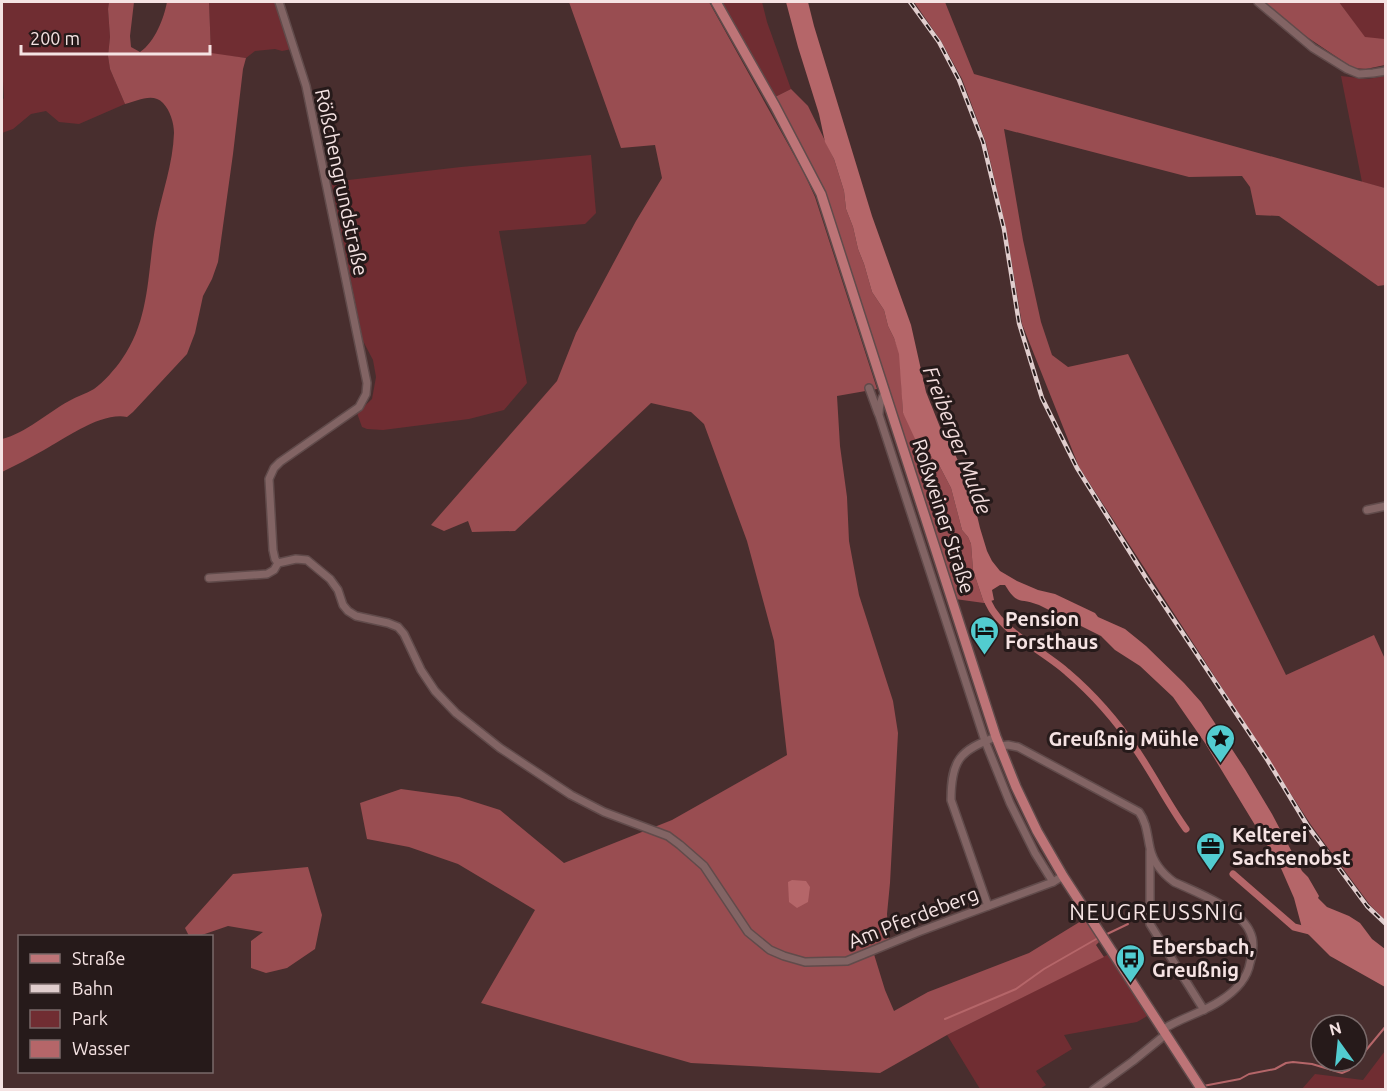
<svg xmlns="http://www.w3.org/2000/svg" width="1387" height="1091" font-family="Ubuntu,sans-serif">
  <rect width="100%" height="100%" fill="#482e2e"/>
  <!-- green -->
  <g fill="#702d32">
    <path d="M2,2H109L108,9L110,37L108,56L110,69L125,104L79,124L59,122L46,111L31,114L13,129L2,133V101L4,98L2,66Z"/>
    <path d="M209,2H277L292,49L282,51L275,49L255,51L246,58L211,54Z"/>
    <path d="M719,2H762L767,22L791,89L773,98Z"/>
    <path d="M1339,2H1385V39L1365,38Z"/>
    <path d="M1341,76L1368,79L1385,76V188L1362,182Z"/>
    <path d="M591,155L596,213L585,224L499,231L527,383L504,410L469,419L383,430L367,429L362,427L357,413L372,399L376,377L373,360L363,341L331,182L461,167Z"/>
    <path d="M1109,954L1149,1015L1137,1022L1064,1035L1072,1049L1036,1071L1046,1085L1040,1089H980L947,1035Z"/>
    <path d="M1385,1051V1089H1302L1315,1074L1363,1080Z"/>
  </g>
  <!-- forest -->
  <g fill="#994d51">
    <path d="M109,2H134L130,36L131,47L140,52C155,42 164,18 167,2H209L211,53L246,58L243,69L233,154L218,262L212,279L203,296L195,333L187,354L133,412L127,417C101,412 66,438 44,450C30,458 16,465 2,472V439C26,433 47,413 69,401C77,396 86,394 94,389C103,383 116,368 122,359C151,318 147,270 156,223C162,193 173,164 174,133C174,123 170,110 163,103C153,92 137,101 125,104L110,69L108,56L110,37L108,9Z"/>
    <path d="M569,2H709L804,173L815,197L877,389L837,396L840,446L847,497L849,541L859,595L893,701L898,733L890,883L887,914L889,940L875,945L873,951L885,990L894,1011L928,992L1029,953L1086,918L1100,941L1096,945L1104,957L947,1035L880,1073L691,1063L481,1003L535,910L458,864L409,847L367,839L360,803L401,789L459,797L500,810L564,863L672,820L787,755L774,641L747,541L704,424L691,412L651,403L515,531L472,532L468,521L444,531L431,525L557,381L576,333L636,221L662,178L655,145L621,148Z"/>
    <path d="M914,2H945L974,74L1385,188V285L1378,286L1279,216L1256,215L1250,187L1242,176L1189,177L1004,129L1023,240L1041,322L1052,355L1068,367L1128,354L1286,675L1374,635L1385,659V920L1370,905L1311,825L1079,467L1022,324L1006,229L986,143L962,79L941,41Z"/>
    <path d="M1264,2H1339L1365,37L1385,39V65L1366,69L1353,68L1301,33Z"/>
    <path d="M791,89L808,106L834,159L844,191L846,209L853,227L858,249L864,264L872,292L884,310L888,326L894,338L900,354L903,413L927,446L932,458L939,465L951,488L962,530L968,537L971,544L973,570L984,603L955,599L927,514C928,509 926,502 922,499L845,257L773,98Z"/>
    <path d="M308,867L322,915L315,949L287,968L266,973L251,968V941L263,932L228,926L199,936H189L185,928L233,874Z"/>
  </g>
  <!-- water -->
  <g fill="#b56669">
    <path d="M786,2H808L814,26L872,216L911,325L926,392L940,427L954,452L964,474L975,507L980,528L987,551L992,561L1000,571L1017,581L1038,590L1055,594L1095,613L1098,617L1125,629L1146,646L1184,683L1201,702L1245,769L1272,814L1302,871L1308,877L1319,896L1318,898L1327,907L1349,916L1360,923L1372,939L1385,949V987L1330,956L1302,928L1294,898L1280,866L1205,743L1173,697L1140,666L1115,650L1101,636L1039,605C1018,597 1018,606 1005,585H1000L992,590L994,600L984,603L973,570L971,544L968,537L962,530L951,488L939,465L932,458L927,446L916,441L903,413L899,354L894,338L888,326L884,310L872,292L864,264L858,249L853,227L846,209L844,191L834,159L825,142L819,114L798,47Z"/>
    <path d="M792,880L806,881L810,887L808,902L797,908L789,902L788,882Z"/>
  </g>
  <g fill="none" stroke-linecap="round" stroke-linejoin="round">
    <!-- stream -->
    <g stroke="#b56669" stroke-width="2">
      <path d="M1105,935L1128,924"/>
      <path d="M945,1019L1016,989L1044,969L1098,938"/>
      <path d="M1357,1061L1386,1026"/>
      <path d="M1203,1086L1240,1079L1249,1074L1275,1069L1286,1063L1293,1062L1312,1064L1342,1073L1349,1070L1357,1061"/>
    </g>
    <!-- canal -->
    <g stroke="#b56669" stroke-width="7">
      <path d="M986,595C992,627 1044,651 1067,672C1093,694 1118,723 1137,751C1154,776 1168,804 1186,829"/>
      <path d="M1233,874L1294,927L1310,931"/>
    </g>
    <defs>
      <g id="minor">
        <path d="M1258,2L1313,48L1347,69L1359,74L1373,73L1386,71"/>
        <path d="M869,388L878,413"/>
        <path d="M885,393C880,400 879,407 879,415L985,741L1010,803L1035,853L1053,882"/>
        <path d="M1367,510L1386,506"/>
        <path d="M278,563L275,559L273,550L269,479L274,468L280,462L359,407L366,394L367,383L306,86L279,2"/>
        <path d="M209,578L267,574L274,570L278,563L296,559L307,560L330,579L338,590L343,605L348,611L356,616L388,623L398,627L404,634L421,670L435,691L456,713L500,748L571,795L604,812L668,836L680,845L704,866L748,932L770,950L784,956L805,962L847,961L918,932L1053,882L1063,876"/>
        <path d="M1000,746L1008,745L1018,747L1139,812C1147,823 1147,835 1150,848C1153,862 1163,874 1174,882C1196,892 1240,909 1250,932C1255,942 1253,953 1250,963C1247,980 1234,992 1220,1001C1202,1013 1180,1018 1162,1030"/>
        <path d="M1150,851V924L1204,1010"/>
        <path d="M988,906L951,800C951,760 960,750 996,737"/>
        <path d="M1093,1090L1133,1061L1165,1035"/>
      </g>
      <path id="major" d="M716,2L775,106L821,194L996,737L1016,787L1037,831L1063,876L1202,1090"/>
    </defs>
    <!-- minor casing -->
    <use href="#minor" stroke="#614b4b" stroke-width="10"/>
    <!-- major casing -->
    <use href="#major" stroke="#614b4b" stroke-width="12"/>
    <!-- minor -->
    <use href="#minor" stroke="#826464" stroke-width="7"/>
    <!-- major -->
    <use href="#major" stroke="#bd7477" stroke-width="9"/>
    <defs>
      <path id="rail" d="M910,2L939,42L959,80L983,142L1004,229L1019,323L1042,398L1077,468L1148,581L1268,761L1307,825L1367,906L1386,924"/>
    </defs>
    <!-- rail casing -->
    <use href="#rail" stroke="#e0cdcd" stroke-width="4.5"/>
    <!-- rail -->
    <use href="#rail" stroke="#261a1a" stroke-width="2" stroke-dasharray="7" stroke-linecap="butt"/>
  </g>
  <!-- icons -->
  <defs>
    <symbol id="hotel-pin" viewBox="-11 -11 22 30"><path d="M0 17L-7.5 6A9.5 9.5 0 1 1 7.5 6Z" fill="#52ccd0" stroke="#261a1a"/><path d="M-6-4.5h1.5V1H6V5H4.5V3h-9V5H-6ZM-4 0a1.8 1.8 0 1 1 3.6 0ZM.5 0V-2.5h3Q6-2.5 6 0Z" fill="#111"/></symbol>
    <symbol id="sight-pin" viewBox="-11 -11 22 30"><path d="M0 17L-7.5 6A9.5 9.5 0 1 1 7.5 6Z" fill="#52ccd0" stroke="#261a1a"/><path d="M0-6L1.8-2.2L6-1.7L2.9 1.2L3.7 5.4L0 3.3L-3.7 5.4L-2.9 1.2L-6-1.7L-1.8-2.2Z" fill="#111"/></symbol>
    <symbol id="office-pin" viewBox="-11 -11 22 30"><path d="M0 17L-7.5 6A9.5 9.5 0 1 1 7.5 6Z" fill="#52ccd0" stroke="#261a1a"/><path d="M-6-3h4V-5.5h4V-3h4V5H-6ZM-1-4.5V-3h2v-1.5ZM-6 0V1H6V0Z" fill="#111"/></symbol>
    <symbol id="bus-pin" viewBox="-11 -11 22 30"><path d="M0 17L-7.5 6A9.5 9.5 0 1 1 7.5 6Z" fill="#52ccd0" stroke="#261a1a"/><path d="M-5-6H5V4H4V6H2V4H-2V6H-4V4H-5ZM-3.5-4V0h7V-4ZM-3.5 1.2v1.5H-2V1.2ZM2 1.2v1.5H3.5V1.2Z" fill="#111"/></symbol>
  </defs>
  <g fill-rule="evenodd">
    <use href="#hotel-pin" x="968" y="614" width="33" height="45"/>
    <use href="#sight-pin" x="1204" y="722" width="33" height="45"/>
    <use href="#office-pin" x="1194" y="830" width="33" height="45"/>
    <use href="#bus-pin" x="1114" y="942" width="33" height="45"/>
  </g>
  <g text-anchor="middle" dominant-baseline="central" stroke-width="6" stroke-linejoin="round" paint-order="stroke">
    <!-- street labels -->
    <g font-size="20" fill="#f5e3e3" stroke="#261a1a">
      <text transform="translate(342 182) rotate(78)">Rößchengrundstraße</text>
      <text transform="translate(944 516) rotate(72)">Roßweiner Straße</text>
      <text transform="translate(913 917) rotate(-21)">Am Pferdeberg</text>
    </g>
    <!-- poi labels -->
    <g font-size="20" font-weight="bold" fill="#f5e3e3" stroke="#261a1a" text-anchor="start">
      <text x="1005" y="618">Pension<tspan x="1005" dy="23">Forsthaus</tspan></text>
      <text x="1199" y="738" text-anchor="end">Greußnig Mühle</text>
      <text x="1232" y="834">Kelterei<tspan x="1232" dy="23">Sachsenobst</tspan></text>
      <text x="1152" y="946">Ebersbach,<tspan x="1152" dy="23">Greußnig</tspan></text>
    </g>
    <!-- water labels -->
    <g font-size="21" font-style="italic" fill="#f3dcdc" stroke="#261a1a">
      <text transform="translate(958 440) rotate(69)">Freiberger Mulde</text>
    </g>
    <!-- quarter labels -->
    <g font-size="22" letter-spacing="1.5" fill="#f5e3e3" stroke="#261a1a">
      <text x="1157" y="911">NEUGREUSSNIG</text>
    </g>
  </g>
  <!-- border -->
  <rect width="1387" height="1091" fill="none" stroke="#f5e3e3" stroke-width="6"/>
  <!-- legend -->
  <rect x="18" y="935" width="195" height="138" fill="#261a1a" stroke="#796a6a" stroke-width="1.5"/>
  <rect x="30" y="954" width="30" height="9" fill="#bd7477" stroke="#796a6a" stroke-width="1.5"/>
  <text x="72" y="965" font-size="18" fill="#f5e3e3">Straße</text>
  <rect x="30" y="984" width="30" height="9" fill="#e0cdcd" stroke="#796a6a" stroke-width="1.5"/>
  <text x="72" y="995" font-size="18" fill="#f5e3e3">Bahn</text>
  <rect x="30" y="1010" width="30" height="18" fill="#702d32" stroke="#796a6a" stroke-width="1.5"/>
  <text x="72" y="1025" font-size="18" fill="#f5e3e3">Park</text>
  <rect x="30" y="1040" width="30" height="18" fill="#b56669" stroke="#796a6a" stroke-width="1.5"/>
  <text x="72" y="1055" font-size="18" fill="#f5e3e3">Wasser</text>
  <!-- north arrow -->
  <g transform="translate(1339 1043) rotate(345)"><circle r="28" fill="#261a1a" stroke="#796a6a" stroke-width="1.5"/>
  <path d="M0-4.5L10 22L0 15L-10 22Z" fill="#52ccd0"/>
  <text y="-9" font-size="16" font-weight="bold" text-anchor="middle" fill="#f5e3e3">N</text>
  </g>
  <!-- scale -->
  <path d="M21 45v9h189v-9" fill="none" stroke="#f5e3e3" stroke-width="3"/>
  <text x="30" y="45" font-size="18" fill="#f5e3e3" stroke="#261a1a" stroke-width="4.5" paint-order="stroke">200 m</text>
</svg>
